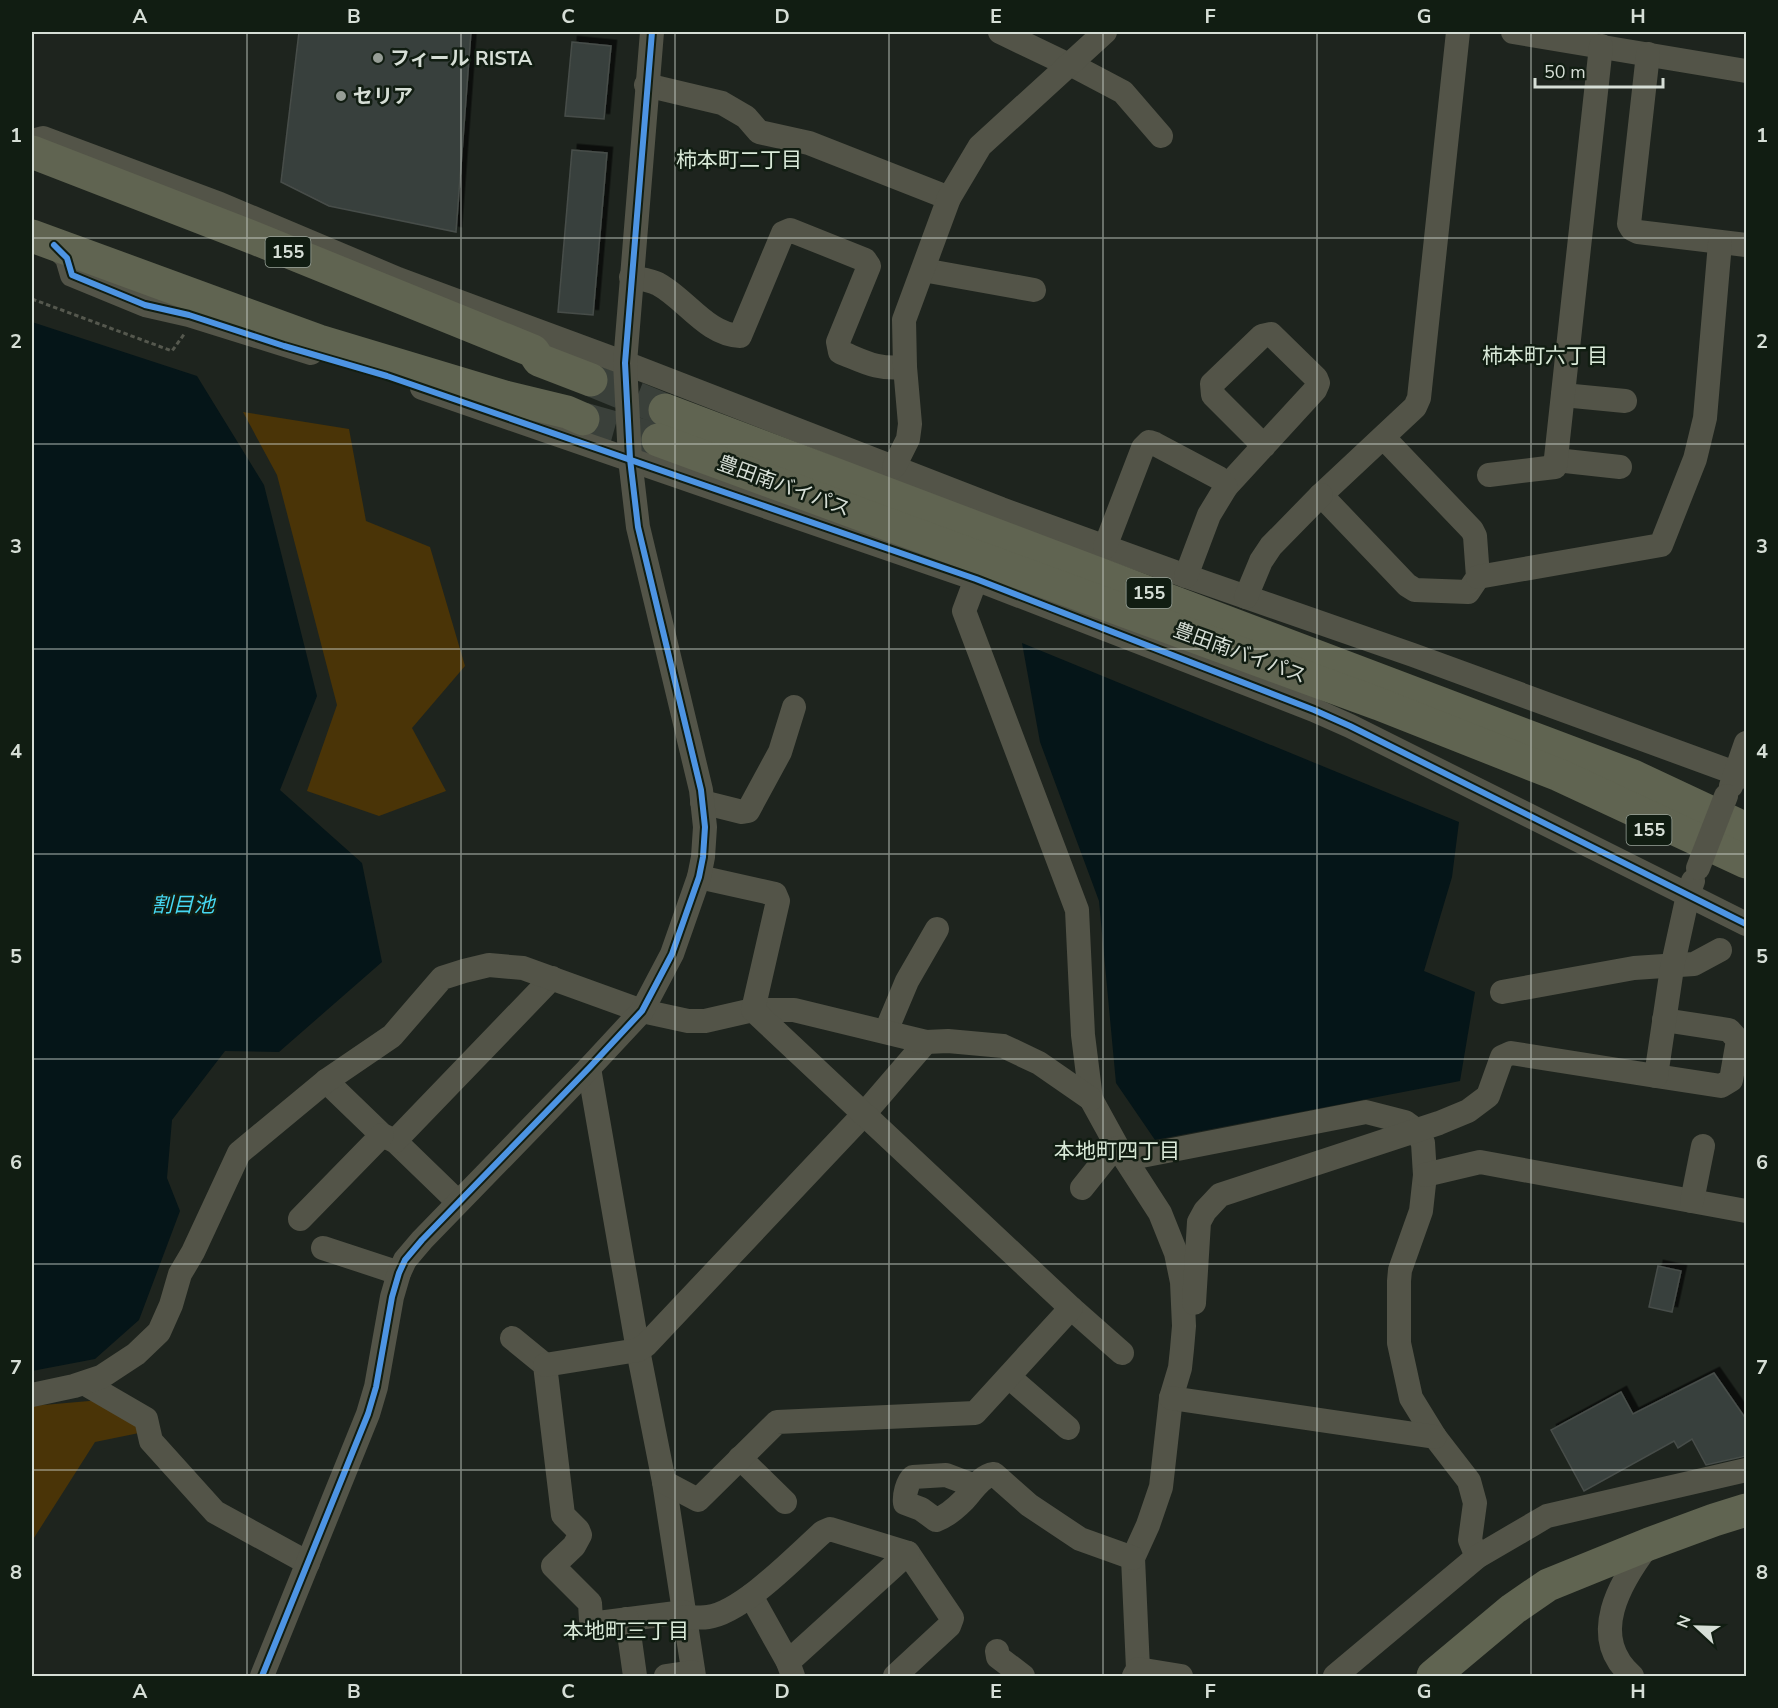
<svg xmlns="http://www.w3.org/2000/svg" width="1778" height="1708" font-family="'Nunito Sans','Noto Sans JP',sans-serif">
  <defs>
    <filter id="shadow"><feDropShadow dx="5.5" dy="-5.5" stdDeviation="0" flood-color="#0009"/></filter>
  </defs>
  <rect width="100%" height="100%" fill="#1e241e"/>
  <!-- green -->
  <g fill="#4a3407">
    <path d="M243,412L349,429L366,521L430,547L465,666L412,728L446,791L379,816L307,791L337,705L277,475Z"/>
    <path d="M112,1399L144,1432L95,1442L32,1541V1406Z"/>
  </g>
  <!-- water -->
  <g fill="#051518">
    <path d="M32,322L197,376L264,485L317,696L280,790L362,863L382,962L279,1052L225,1051L172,1120L167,1178L180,1211L139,1320L95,1359L32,1371Z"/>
    <path d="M1022,643L1459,822L1452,877L1424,971L1475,992L1460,1081L1155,1140L1116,1083L1099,901L1040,742Z"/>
  </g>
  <!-- building -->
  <g fill="#39403c" stroke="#474d4a" stroke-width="1.5" filter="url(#shadow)">
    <path d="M299,32H471L456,232L329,206L281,182Z"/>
    <path d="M572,42L611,46L604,119L565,116Z"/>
    <path d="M572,150L607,153L593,315L558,312Z"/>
    <path d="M1658,1266L1681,1271L1672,1312L1649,1307Z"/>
    <path d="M1714,1373L1746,1419V1456L1706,1465L1692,1439L1678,1448L1674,1441L1584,1491L1551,1430L1621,1392L1633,1414Z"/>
  </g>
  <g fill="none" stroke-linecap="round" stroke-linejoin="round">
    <!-- highway-tunnel -->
    <g stroke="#3a403a" stroke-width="33" stroke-dasharray="33 16" stroke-linecap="butt">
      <path d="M591,380L665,410"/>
      <path d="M583,419L658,440"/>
    </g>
    <!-- path -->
    <path stroke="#55584e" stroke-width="3" stroke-dasharray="4.5 3" stroke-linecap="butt" d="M32,299L172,351L185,333"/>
    <!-- minor -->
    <g stroke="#535448" stroke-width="24">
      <path d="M1000,32L1069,65"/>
      <path d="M1513,32L1746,71"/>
      <path d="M1648,54L1629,224L1632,229L1638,232L1746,245"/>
      <path d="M1070,64L1123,92L1161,136"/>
      <path d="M646,85L722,103L746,117L759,132L809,143L949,198"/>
      <path d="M32,141L43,138L220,204L398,279L625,363L1001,509L1186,576L1413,655L1746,777"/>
      <path d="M54,245L67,258L72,275L145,305L189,315L311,353"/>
      <path d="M923,270L1034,290"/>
      <path d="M631,277C640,279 651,280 658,284C686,299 707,335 740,336L783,233L790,230L865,260L869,266L838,342L840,352C865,362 877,370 905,367"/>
      <path d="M422,388L976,579L1314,710L1350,726L1746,924"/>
      <path d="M1563,395L1625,401"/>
      <path d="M1383,437L1472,530L1475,536L1478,577L1468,592L1415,590L1407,585L1321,495L1415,407L1419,398L1458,32"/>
      <path d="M1556,460L1620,467"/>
      <path d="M894,467L908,439L910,424L905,367L904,320L949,198L980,146L1105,32"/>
      <path d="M1489,475L1555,467L1601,46"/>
      <path d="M1226,487L1315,390L1318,383L1316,378L1271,334L1262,336L1212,384L1213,395L1264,446"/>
      <path d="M1105,547L1143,448L1149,442L1155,444L1219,478L1226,487L1209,515L1186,576"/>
      <path d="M1478,577L1661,545L1695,459L1705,418L1720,243"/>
      <path d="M976,579L964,611L1077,910L1083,1035L1091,1099L1118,1148L1160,1213L1176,1253L1182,1282L1184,1326L1182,1349L1180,1368L1171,1398L1161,1487L1148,1525L1133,1558L1138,1669L1134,1676"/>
      <path d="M1246,597L1261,561L1271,546L1321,495"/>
      <path d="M1731,786L1746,743"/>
      <path d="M702,802L742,812L748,811L780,752L794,707"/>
      <path d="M1502,992L1634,968L1694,964L1720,950"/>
      <path d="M886,1031L907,981L937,929"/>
      <path d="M589,1068L638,1350L664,1482L694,1676"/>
      <path d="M1656,1076L1721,1086L1731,1080L1738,1040L1729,1030L1664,1020"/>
      <path d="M326,1081L382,1135L395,1141L458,1202"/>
      <path d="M395,1141L552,978"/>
      <path d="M1126,1159L1366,1112L1405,1122L1416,1130L1423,1143L1425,1175L1421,1211L1400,1270L1399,1281V1343L1411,1398L1435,1437L1469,1481L1475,1503L1470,1540L1477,1557"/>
      <path d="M1425,1175L1480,1162L1746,1211"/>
      <path d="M1082,1188L1106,1158L1118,1148"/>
      <path d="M1692,1201L1703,1146"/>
      <path d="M300,1219L382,1135"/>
      <path d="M323,1248L399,1273"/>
      <path d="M1194,1303L1199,1222L1205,1211L1220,1195L1439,1123L1468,1111L1488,1096L1502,1057L1511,1053L1656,1076L1672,968L1688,895L1693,881"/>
      <path d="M1071,1308L1122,1353"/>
      <path d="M512,1338L545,1365L563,1515L578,1530L580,1535L574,1546L553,1566L590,1603L591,1620L598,1623L684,1612"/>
      <path d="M545,1365L638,1350L646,1345L864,1114L926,1042"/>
      <path d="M1009,1377L1068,1428"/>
      <path d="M84,1383L146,1419L151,1441L215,1512L308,1563"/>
      <path d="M32,1395L74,1386L101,1377L136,1354L159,1332L171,1305L180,1274L193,1252L239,1153L326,1081L392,1036L442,978L464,971L489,965L523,968L642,1011L688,1021H705L753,1010H794L926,1042L948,1041L1003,1046L1039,1063L1091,1099"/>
      <path d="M1171,1398L1435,1437"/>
      <path d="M740,1458L785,1502"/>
      <path d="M664,1482L698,1500L777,1422L975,1413L1071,1308L753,1010L778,901L775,894L699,877"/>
      <path d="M975,1486L946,1475L913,1477C907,1482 904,1496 905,1503L921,1509L936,1520C945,1517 957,1507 964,1500C973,1491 980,1476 994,1474L1029,1505L1080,1539L1133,1558"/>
      <path d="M751,1596L788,1662L793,1676"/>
      <path d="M684,1617C692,1617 701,1618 708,1617C743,1612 796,1556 823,1532L830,1529L908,1553L952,1618L949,1626L895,1676"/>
      <path d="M627,1619L635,1676"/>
      <path d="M997,1651L998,1657L1023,1676"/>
      <path d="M788,1662L908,1553"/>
      <path d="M1138,1669L1181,1676"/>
      <path d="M262,1676L368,1414L376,1387L392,1297L399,1273L405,1260L422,1240L589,1068L642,1011L672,954L699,877L703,857L705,827L701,790L638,527L630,459L625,363L652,32"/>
      <path d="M666,1676L693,1672"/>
      <path d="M1335,1676L1477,1557L1547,1516L1746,1470"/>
      <path d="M1632,1676C1587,1637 1620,1582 1649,1544"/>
    </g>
    <!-- highway -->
    <g stroke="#606451" stroke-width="33">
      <path d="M32,152L249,236L533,351L539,360L591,380"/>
      <path d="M32,236L319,341L505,397L567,412L583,419"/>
      <path d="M665,410L1633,776L1746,829"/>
      <path d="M658,440L1379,704L1559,775L1746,862"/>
      <path d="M1433,1676L1513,1609L1548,1585L1649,1544L1714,1520L1746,1510"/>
    </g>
    <!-- minor-bridge -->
    <path stroke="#535448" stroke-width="24" d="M1698,868L1726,796"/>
    <defs>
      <g id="cycleway">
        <path d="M54,245L67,258L72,275L145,305L189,315L284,346L387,376L976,579L1314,710L1350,726L1746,924"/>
        <path d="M262,1676L368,1414L376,1387L392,1297L399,1273L405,1260L422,1240L589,1068L642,1011L672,954L699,877L703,857L705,827L701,790L638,527L630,459L625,363L652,32"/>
      </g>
    </defs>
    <!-- cycleway casing -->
    <use href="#cycleway" stroke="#111d12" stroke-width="10"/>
    <!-- cycleway -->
    <use href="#cycleway" stroke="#4d94e3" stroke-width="6"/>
  </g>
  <!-- grid -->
  <path fill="none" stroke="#d6ded6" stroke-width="1.5" stroke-opacity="0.55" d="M247,32V1676M461,32V1676M675,32V1676M889,32V1676M1103,32V1676M1317,32V1676M1531,32V1676M32,238H1746M32,444H1746M32,649H1746M32,854H1746M32,1059H1746M32,1264H1746M32,1470H1746"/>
  <!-- markers -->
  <g fill="#969d96" stroke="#111d12" stroke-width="2">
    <circle cx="378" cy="58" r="6"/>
    <circle cx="341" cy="96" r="6"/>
  </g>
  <g text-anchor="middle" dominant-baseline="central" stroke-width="5" stroke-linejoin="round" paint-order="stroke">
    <!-- shield labels -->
    <g fill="#111d12" stroke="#9ba49b" stroke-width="1.5">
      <rect x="265.5" y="237" width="45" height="30" rx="4.5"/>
      <rect x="1126.5" y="578" width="45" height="30" rx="4.5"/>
      <rect x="1626.5" y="815" width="45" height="30" rx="4.5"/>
    </g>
    <g font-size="18" font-weight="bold" fill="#d6ded6">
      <text x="288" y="252">155</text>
      <text x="1149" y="593">155</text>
      <text x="1649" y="830">155</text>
    </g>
    <!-- poi labels -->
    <g font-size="20" font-weight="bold" fill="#d6ded6" stroke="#111d12" text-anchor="start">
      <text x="390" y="58">フィール RISTA</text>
      <text x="353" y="96">セリア</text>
    </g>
    <!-- street labels -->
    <g font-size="20" fill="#d6ded6" stroke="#111d12">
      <text transform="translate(784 486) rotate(20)">豊田南バイパス</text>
      <text transform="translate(1240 653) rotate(20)">豊田南バイパス</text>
    </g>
    <!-- neighbourhood labels -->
    <g font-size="21" fill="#daead9" stroke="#111d12">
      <text x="739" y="160">柿本町二丁目</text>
      <text x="1545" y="356">柿本町六丁目</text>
      <text x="1117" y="1151">本地町四丁目</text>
      <text x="626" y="1631">本地町三丁目</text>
    </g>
    <!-- water labels -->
    <g font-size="21" font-style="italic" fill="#46d8f3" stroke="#111d12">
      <text x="183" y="905">割目池</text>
    </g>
  </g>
  <!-- border -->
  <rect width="1778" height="1708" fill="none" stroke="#111d12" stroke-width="66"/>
  <!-- north arrow -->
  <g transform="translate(1697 1627) rotate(292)" stroke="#111d12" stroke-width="4.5" paint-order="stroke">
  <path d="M0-4.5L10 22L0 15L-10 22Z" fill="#d6ded6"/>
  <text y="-9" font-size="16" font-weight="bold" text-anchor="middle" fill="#d6ded6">N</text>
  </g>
  <!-- scale -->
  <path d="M1535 78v9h128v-9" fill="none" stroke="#d6ded6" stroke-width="3"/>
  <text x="1544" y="78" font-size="18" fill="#d6ded6" stroke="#111d12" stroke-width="4.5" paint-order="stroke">50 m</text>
  <rect x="33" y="33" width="1712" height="1642" fill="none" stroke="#d6ded6" stroke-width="2"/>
  <g font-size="20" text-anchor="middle" font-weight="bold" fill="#d6ded6">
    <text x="140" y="23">A</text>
    <text x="354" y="23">B</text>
    <text x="568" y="23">C</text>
    <text x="782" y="23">D</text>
    <text x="996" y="23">E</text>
    <text x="1210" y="23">F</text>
    <text x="1424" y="23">G</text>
    <text x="1638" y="23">H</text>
    <text x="16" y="142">1</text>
    <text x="1762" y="142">1</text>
    <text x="16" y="348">2</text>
    <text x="1762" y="348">2</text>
    <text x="16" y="553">3</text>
    <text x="1762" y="553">3</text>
    <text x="16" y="758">4</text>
    <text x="1762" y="758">4</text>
    <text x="16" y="963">5</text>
    <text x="1762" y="963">5</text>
    <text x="16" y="1169">6</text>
    <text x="1762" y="1169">6</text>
    <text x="16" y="1374">7</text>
    <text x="1762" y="1374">7</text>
    <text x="16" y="1579">8</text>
    <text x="1762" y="1579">8</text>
    <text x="140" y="1698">A</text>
    <text x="354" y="1698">B</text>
    <text x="568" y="1698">C</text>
    <text x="782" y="1698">D</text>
    <text x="996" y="1698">E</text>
    <text x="1210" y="1698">F</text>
    <text x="1424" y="1698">G</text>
    <text x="1638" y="1698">H</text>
  </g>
</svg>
